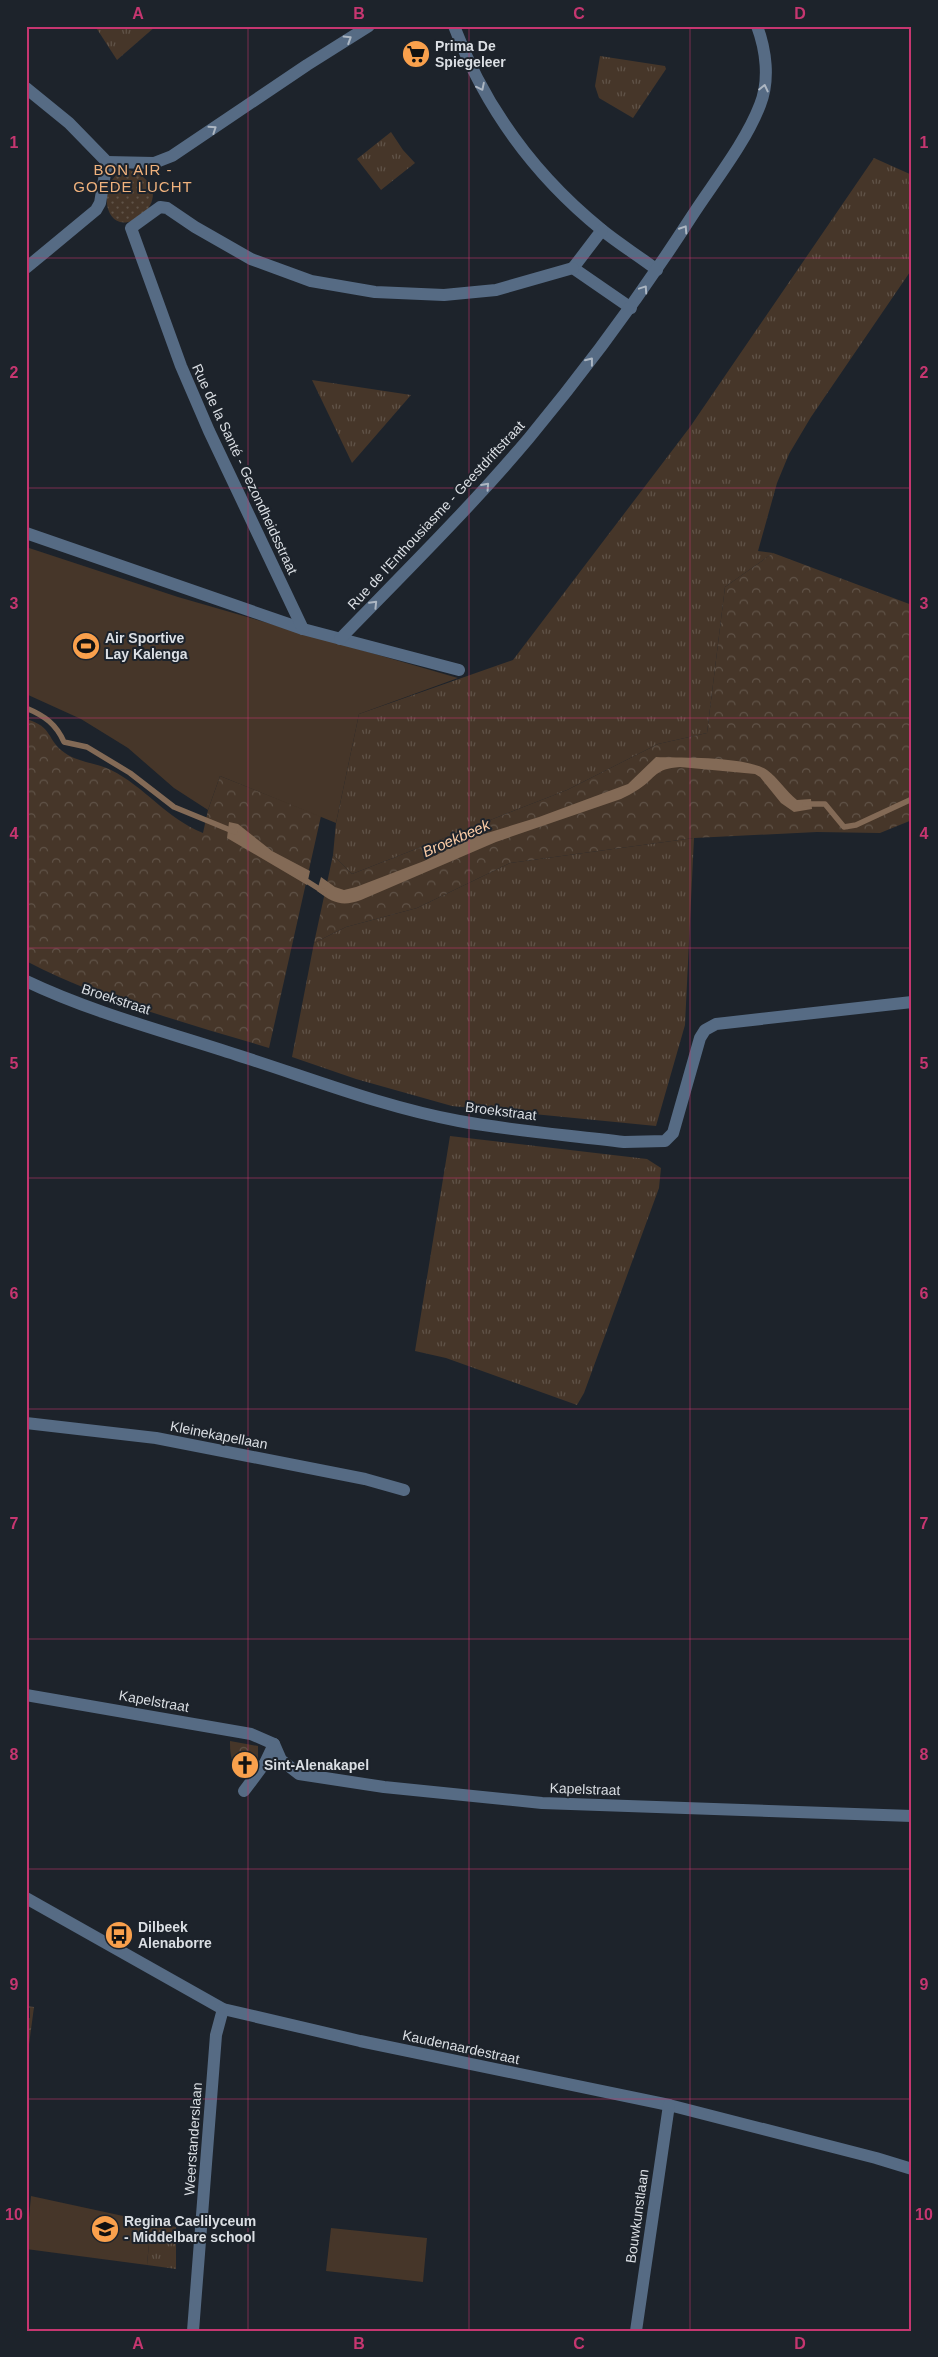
<svg xmlns="http://www.w3.org/2000/svg" width="938" height="2357" font-family="Arial,sans-serif">
  <defs>
    <pattern id="grass-tufts" width="24" height="20" patternUnits="userSpaceOnUse" patternTransform="scale(1.25)"><rect width="24" height="20" fill="#463629"/><path d="M3 7l-1-3M5 7V3M7 7l1-3M15 17l-1-3M17 17v-4M19 17l1-3" fill="none" stroke="#605348"/></pattern>
    <pattern id="forest-crowns" width="20" height="18" patternUnits="userSpaceOnUse" patternTransform="scale(1.25)"><rect width="20" height="18" fill="#463629"/><path d="M2 6a3 3 0 1 1 6 0M12 15a3 3 0 1 1 6 0" fill="none" stroke="#605348"/></pattern>
    <pattern id="garden-dots" width="8" height="8" patternUnits="userSpaceOnUse" patternTransform="scale(1.25)"><rect width="8" height="8" fill="#463629"/><path d="M2 2h.1M6 6h.1" fill="none" stroke="#605348" stroke-width="1.8" stroke-linecap="round"/></pattern>
  </defs>
  <rect width="100%" height="100%" fill="#1d232b"/>
  <!-- grass -->
  <g fill="url(#grass-tufts)">
    <path d="M95,26H156L117,60Z"/>
    <path d="M600,56L665,66L666,69L633,118L599,98L595,86Z"/>
    <path d="M391,132L403,150L415,163L381,190L357,159Z"/>
    <path d="M874,158L912,175V269L811,417L789,454L777,483L758,551L773,553L725,587L707,733L658,744L567,790L352,874L333,855L336,823L359,714L513,660L690,427Z"/>
    <path d="M312,380L411,395L352,463Z"/>
    <path d="M694,838L685,1025L656,1126L452,1106L356,1079L292,1057L314,943L346,927L417,908L510,863Z"/>
    <path d="M450,1136L647,1159L661,1168L659,1188L584,1393L577,1405L446,1358L415,1351Z"/>
    <path d="M151,2222L176,2227V2269L147,2265Z"/>
  </g>
  <!-- forest -->
  <g fill="url(#forest-crowns)">
    <path d="M773,553L912,605V820L880,833L817,832L694,838L510,863L417,908L346,927L314,943L333,855L352,874L567,790L658,744L707,733L725,587Z"/>
    <path d="M26,719C54,727 46,740 65,753C77,762 97,763 111,770C145,787 166,818 203,833L208,810L220,776L321,816L269,1048C189,1024 100,1000 26,961Z"/>
    <path d="M230,1741L258,1746V1765L252,1773H243C231,1766 230,1754 230,1741Z"/>
    <path d="M26,2006L34,2007L26,2067V2018H30V2008Z"/>
  </g>
  <!-- park -->
  <g fill="#463629">
    <path d="M26,547L178,597L458,678L359,714L336,823L220,776L208,810L174,788L128,748L81,719L26,694Z"/>
    <path d="M31,2196L151,2222L147,2265L26,2249Z"/>
    <path d="M331,2228L427,2238L423,2282L326,2271Z"/>
  </g>
  <!-- garden -->
  <path fill="url(#garden-dots)" d="M126,169C143,173 161,188 149,207C145,213 139,218 132,221C101,232 98,178 126,169Z"/>
  <!-- water -->
  <g fill="#836a56">
    <path d="M656,757C682,758 745,756 767,770C778,778 786,791 797,800L811,799L812,809L794,812L781,803L760,777L755,774L680,767C654,769 657,777 639,789C633,793 627,796 621,799L496,842L361,900C342,907 333,903 317,891L321,877L335,887L344,890L356,887L424,861L471,838L539,817L628,784Z"/>
    <path d="M229,822L238,824L272,851L310,871L307,885L227,838Z"/>
  </g>
  <g fill="none" stroke-linecap="round" stroke-linejoin="round">
    <!-- stream -->
    <g stroke="#836a56" stroke-width="5.5">
      <path d="M26,708C45,716 56,724 64,742L87,747L130,773L174,807L235,832"/>
      <path d="M805,804H825L844,827L856,825L912,799"/>
      <path d="M302,878L324,892"/>
    </g>
    <!-- minor -->
    <g stroke="#566b84" stroke-width="12">
      <path d="M454,26C485,108 534,175 602,230C619,244 639,256 657,270"/>
      <path d="M26,88L69,123L107,162L100,203L96,210L26,268"/>
      <path d="M107,162L154,163L172,156L307,65L369,26"/>
      <path d="M573,268L631,308"/>
      <path d="M573,268L602,230"/>
      <path d="M26,533L303,629L459,670"/>
      <path d="M303,629L209,431L181,366L131,228L160,207L167,208L195,227L251,259L311,281L375,292L444,295L496,290L573,268"/>
      <path d="M340,639C404,573 470,508 529,438C587,368 641,295 690,219C713,183 745,144 760,105C770,80 766,50 757,26"/>
      <path d="M26,981C93,1013 167,1032 237,1055C310,1078 383,1107 459,1121C513,1131 569,1135 624,1142L665,1141L673,1133L700,1038L705,1030L716,1024L912,1002"/>
      <path d="M26,1423L156,1438L365,1479L404,1490"/>
      <path d="M26,1695L251,1734L274,1744L281,1760L299,1774L384,1787L542,1803L912,1816"/>
      <path d="M244,1791L265,1763L274,1744"/>
      <path d="M26,1898L223,2009L360,2041L669,2105L876,2158L912,2169"/>
      <path d="M193,2331L216,2035L223,2009"/>
      <path d="M636,2331L669,2105"/>
    </g>
  </g>
  <!-- one-way arrows -->
  <defs><path id="oneway-chevron" d="M-2-3.5L2.5 0L-2 3.5" fill="none" stroke-width="1.6" stroke-linecap="round" stroke-linejoin="round" transform="scale(1.25)"/></defs>
  <g stroke="#acb6c2">
    <use href="#oneway-chevron" transform="translate(348 39) rotate(-32)"/>
    <use href="#oneway-chevron" transform="translate(481 87) rotate(64)"/>
    <use href="#oneway-chevron" transform="translate(764 88) rotate(-77)"/>
    <use href="#oneway-chevron" transform="translate(213 129) rotate(-34)"/>
    <use href="#oneway-chevron" transform="translate(684 229) rotate(-57)"/>
    <use href="#oneway-chevron" transform="translate(644 289) rotate(-56)"/>
    <use href="#oneway-chevron" transform="translate(590 361) rotate(-52)"/>
    <use href="#oneway-chevron" transform="translate(486 486) rotate(-48)"/>
    <use href="#oneway-chevron" transform="translate(374 604) rotate(-46)"/>
  </g>
  <!-- grid -->
  <path fill="none" stroke="#c63670" stroke-width="1" stroke-opacity="0.55" d="M248,26V2331M469,26V2331M690,26V2331M26,258H912M26,488H912M26,718H912M26,948H912M26,1178H912M26,1409H912M26,1639H912M26,1869H912M26,2099H912"/>
  <!-- icons -->
  <defs>
    <symbol id="supermarket-disc" viewBox="-11 -11 22 22"><circle r="9.5" fill="#f9a04c" stroke="#1d232b"/><path d="M-6-5.5h2.5l.6 2H6L4.5 2H-2.5L-4.4-4H-6ZM-1.5 3.2a1.3 1.3 0 1 0 .1 0ZM3 3.2a1.3 1.3 0 1 0 .1 0Z" fill="#111"/></symbol>
    <symbol id="stadium-disc" viewBox="-11 -11 22 22"><circle r="9.5" fill="#f9a04c" stroke="#1d232b"/><path d="M0-5a6.5 5 0 1 0 0 10a6.5 5 0 1 0 0-10ZM-3.5-1.8h7v3.6h-7Z" fill="#111"/></symbol>
    <symbol id="church-disc" viewBox="-11 -11 22 22"><circle r="9.5" fill="#f9a04c" stroke="#1d232b"/><path d="M-1.2-6h2.4v3.5h3.3v2.4h-3.3V6h-2.4V-.1h-3.3v-2.4h3.3Z" fill="#111"/></symbol>
    <symbol id="bus-disc" viewBox="-11 -11 22 22"><circle r="9.5" fill="#f9a04c" stroke="#1d232b"/><path d="M-5-6H5V4H4V6H2V4H-2V6H-4V4H-5ZM-3.5-4V0h7V-4ZM-3.5 1.2v1.5H-2V1.2ZM2 1.2v1.5H3.5V1.2Z" fill="#111"/></symbol>
    <symbol id="school-disc" viewBox="-11 -11 22 22"><circle r="9.5" fill="#f9a04c" stroke="#1d232b"/><path d="M0-5L7-2L0 1L-7-2ZM-4 1L0 2.5L4 1V4Q0 6-4 4Z" fill="#111"/></symbol>
  </defs>
  <g fill-rule="evenodd">
    <use href="#supermarket-disc" x="400" y="38" width="32" height="32"/>
    <use href="#stadium-disc" x="70" y="630" width="32" height="32"/>
    <use href="#church-disc" x="229" y="1749" width="32" height="32"/>
    <use href="#bus-disc" x="103" y="1919" width="32" height="32"/>
    <use href="#school-disc" x="89" y="2213" width="32" height="32"/>
  </g>
  <g text-anchor="middle" dominant-baseline="central" stroke-width="4" stroke-linejoin="round" paint-order="stroke">
    <!-- poi labels -->
    <g font-size="14" font-weight="bold" fill="#dbdfe4" stroke="#1d232b" text-anchor="start">
      <text x="435" y="46">Prima De<tspan x="435" dy="16">Spiegeleer</tspan></text>
      <text x="105" y="638">Air Sportive<tspan x="105" dy="16">Lay Kalenga</tspan></text>
      <text x="264" y="1765">Sint-Alenakapel</text>
      <text x="138" y="1927">Dilbeek<tspan x="138" dy="16">Alenaborre</tspan></text>
      <text x="124" y="2221">Regina Caelilyceum<tspan x="124" dy="16">- Middelbare school</tspan></text>
    </g>
    <!-- street labels -->
    <g font-size="14" fill="#dbdfe4" stroke="#1d232b">
      <text transform="translate(245 469) rotate(65)">Rue de la Santé - Gezondheidsstraat</text>
      <text transform="translate(436 515) rotate(-47)">Rue de l'Enthousiasme - Geestdriftstraat</text>
      <text transform="translate(116 999) rotate(18)">Broekstraat</text>
      <text transform="translate(501 1111) rotate(7)">Broekstraat</text>
      <text transform="translate(219 1435) rotate(11)">Kleinekapellaan</text>
      <text transform="translate(154 1701) rotate(10)">Kapelstraat</text>
      <text transform="translate(585 1789) rotate(2)">Kapelstraat</text>
      <text transform="translate(461 2047) rotate(12)">Kaudenaardestraat</text>
      <text transform="translate(193 2139) rotate(-86)">Weerstanderslaan</text>
      <text transform="translate(637 2216) rotate(-82)">Bouwkunstlaan</text>
    </g>
    <!-- neighbourhood labels -->
    <g font-size="15" letter-spacing="1" fill="#f0b27d" stroke="#1d232b">
      <text x="133" y="169">BON AIR -<tspan x="133" dy="17">GOEDE LUCHT</tspan></text>
    </g>
    <!-- water labels -->
    <g font-size="15" font-style="italic" fill="#fccda7" stroke="#1d232b">
      <text transform="translate(456 838) rotate(-24)">Broekbeek</text>
    </g>
  </g>
  <!-- border -->
  <rect width="938" height="2357" fill="none" stroke="#1d232b" stroke-width="55"/>
  <rect x="28" y="28" width="882" height="2302" fill="none" stroke="#c63670" stroke-width="2"/>
  <g font-size="16" text-anchor="middle" font-weight="bold" fill="#c63670">
    <text x="138" y="19">A</text>
    <text x="359" y="19">B</text>
    <text x="579" y="19">C</text>
    <text x="800" y="19">D</text>
    <text x="14" y="148">1</text>
    <text x="924" y="148">1</text>
    <text x="14" y="378">2</text>
    <text x="924" y="378">2</text>
    <text x="14" y="609">3</text>
    <text x="924" y="609">3</text>
    <text x="14" y="839">4</text>
    <text x="924" y="839">4</text>
    <text x="14" y="1069">5</text>
    <text x="924" y="1069">5</text>
    <text x="14" y="1299">6</text>
    <text x="924" y="1299">6</text>
    <text x="14" y="1529">7</text>
    <text x="924" y="1529">7</text>
    <text x="14" y="1760">8</text>
    <text x="924" y="1760">8</text>
    <text x="14" y="1990">9</text>
    <text x="924" y="1990">9</text>
    <text x="14" y="2220">10</text>
    <text x="924" y="2220">10</text>
    <text x="138" y="2349">A</text>
    <text x="359" y="2349">B</text>
    <text x="579" y="2349">C</text>
    <text x="800" y="2349">D</text>
  </g>
</svg>
